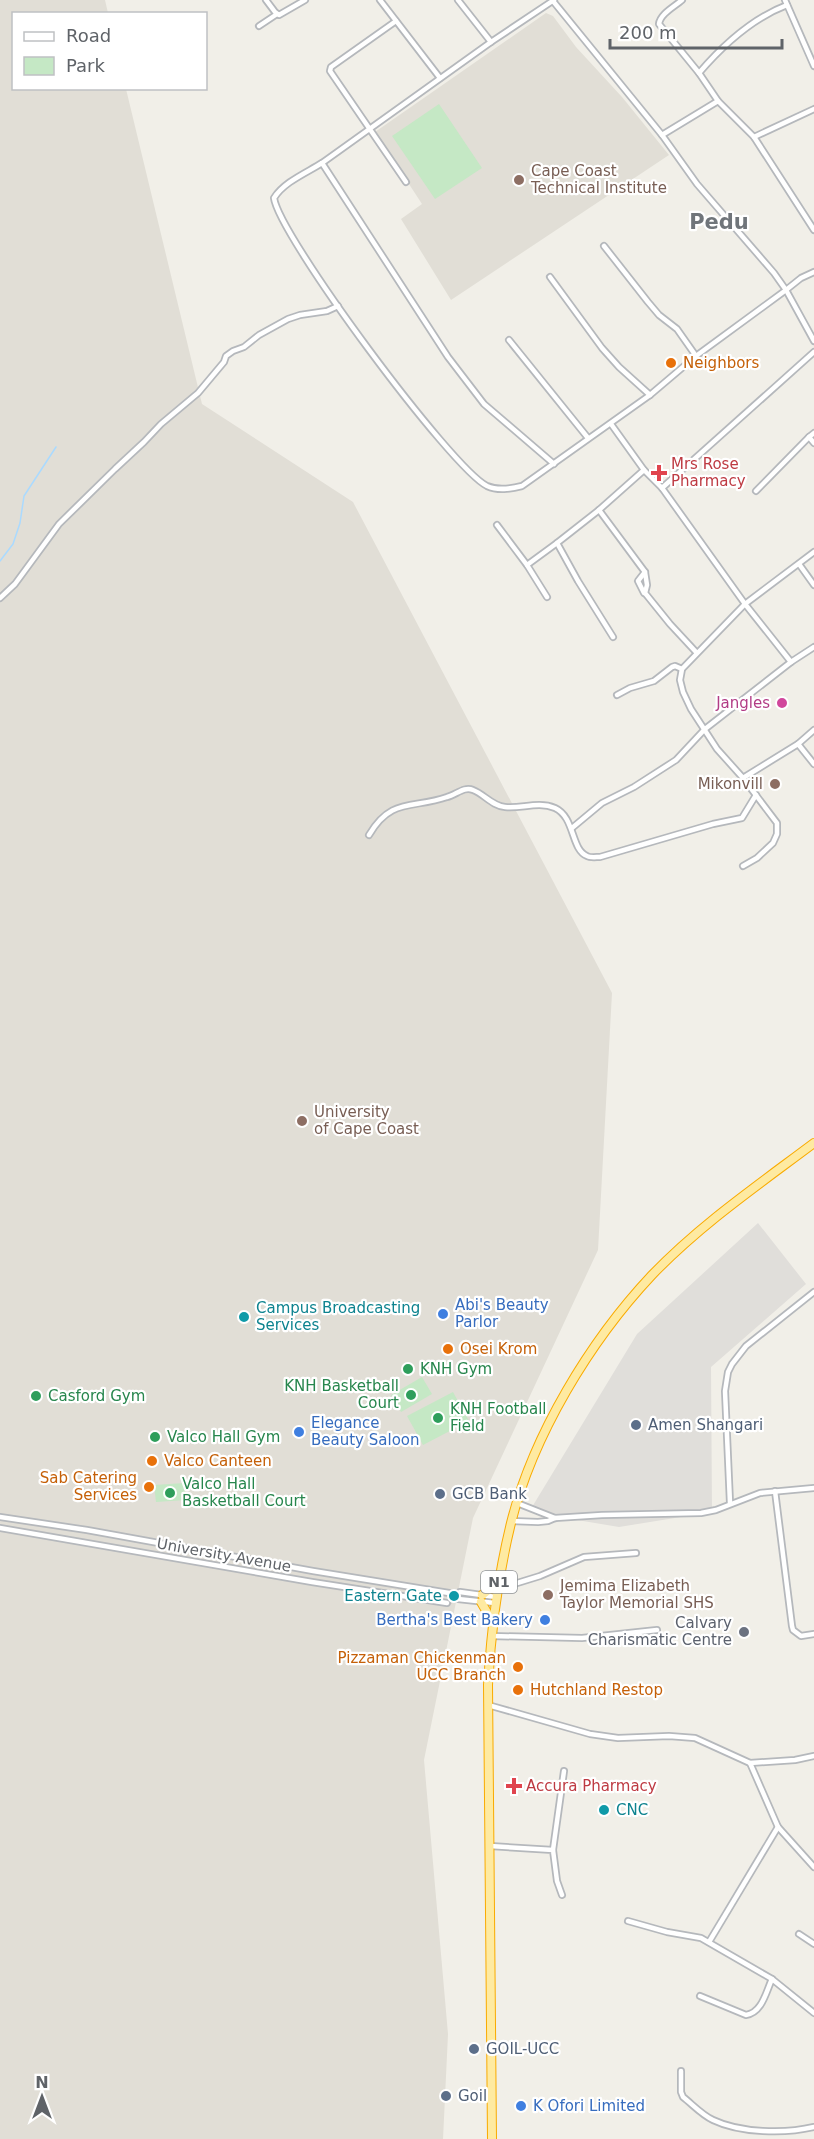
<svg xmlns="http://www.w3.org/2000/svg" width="814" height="2139" font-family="'DejaVu Sans',sans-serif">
  <rect width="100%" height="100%" fill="#f1efe8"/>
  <!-- industrial -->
  <path fill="#e0deda" d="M758,1223L806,1284L711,1367L712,1512L619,1527L529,1512L637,1334Z"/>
  <!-- education -->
  <g fill="#e1ded6">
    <path d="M0,0H105L108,13L14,14V88L126,89L202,404L353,502L612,993L598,1250L473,1518L424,1760L448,2034L443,2139H0Z"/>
    <path d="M546,13L553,16L576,47L622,97L669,155L451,300L401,219L422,204L375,132Z"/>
  </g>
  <!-- green -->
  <g fill="#c5e8c5">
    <path d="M439,104L482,168L435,199L392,136Z"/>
    <path d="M422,1377L432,1394L401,1412L391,1395Z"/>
    <path d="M453,1392L469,1421L423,1445L407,1416Z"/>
    <path d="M185,1483L186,1500L156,1502L154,1485Z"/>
  </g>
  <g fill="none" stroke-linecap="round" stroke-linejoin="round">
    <!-- stream -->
    <path stroke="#aadaff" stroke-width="1.5" d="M0,561L13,544L20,523L24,496L56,447"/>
    <!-- minor-tunnel -->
    <path stroke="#ccccc8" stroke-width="4.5" stroke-dasharray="4.5 2" stroke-linecap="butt" d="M447,1603L458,1599"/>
    <defs>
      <g id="minor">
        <path d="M266,0L275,12L279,15L305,0"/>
        <path d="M380,0L440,78"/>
        <path d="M458,0L491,42"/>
        <path d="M554,0L491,42L322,163C306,173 284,182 274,198C279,236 451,468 487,486C498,491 510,489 522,486L650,395L696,356L786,290L774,273L697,184L662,135"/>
        <path d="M682,0C674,7 660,14 659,24L699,73L718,101"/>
        <path d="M785,0L814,66"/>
        <path d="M553,1L662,135L718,101L754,137L814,230"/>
        <path d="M396,21L331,67L330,71L406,182"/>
        <path d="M259,26L277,14"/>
        <path d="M699,73C723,45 753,18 787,5"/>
        <path d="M754,137L814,109"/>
        <path d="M322,163L448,357L484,404L554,464"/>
        <path d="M604,246L648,302L659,315L677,329L696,356"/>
        <path d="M814,272L801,278L786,290L814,341"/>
        <path d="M550,277L602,348L619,367L650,395"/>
        <path d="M509,340L588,438"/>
        <path d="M611,424L644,470L662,488L745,604L791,662"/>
        <path d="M814,433L809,437L814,443"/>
        <path d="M644,470L599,510L645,572L647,585L645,593L670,624L696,652"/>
        <path d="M662,488L814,352"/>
        <path d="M756,491L809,437"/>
        <path d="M599,510L557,543L578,581L613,637"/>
        <path d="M497,525L527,565L547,597"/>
        <path d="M799,564L814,585"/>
        <path d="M527,565L557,543"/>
        <path d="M644,593L638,581L645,572"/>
        <path d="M0,598L15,584L59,524L115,469L144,442L161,424L198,393L224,362L226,356L233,351L244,347L259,335L288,319L300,315L327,311L338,306"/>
        <path d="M617,695L630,688L654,681L672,667L675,666L682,669"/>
        <path d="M798,744L814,764"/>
        <path d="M743,778L798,744L814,730"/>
        <path d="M572,828L602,803L634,787L676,760L705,729L791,662L814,647"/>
        <path d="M369,835C391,797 413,809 447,797C456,795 464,786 473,790C484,794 492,806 505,807C521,809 538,801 555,808C575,817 571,850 587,856C590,858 596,857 600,857L713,824L742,818L756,795"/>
        <path d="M743,866L757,858L773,843L777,834V823L743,778L717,749L691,709L683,692L680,680L682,669L745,604L814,552"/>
        <path d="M775,1491L792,1626L793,1630L801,1636L814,1634"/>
        <path d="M517,1503L555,1518"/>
        <path d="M730,1503L725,1391L728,1372L732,1364L746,1346L814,1292"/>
        <path d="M0,1517L87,1530L313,1571L449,1593"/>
        <path d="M511,1521L538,1522L548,1521L555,1518L602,1515L701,1513L716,1510L760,1493L814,1488"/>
        <path d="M0,1528L312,1582L447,1603"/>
        <path d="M498,1589L540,1576L584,1557L636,1553"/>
        <path d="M460,1592L496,1597"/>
        <path d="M458,1599L495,1603"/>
        <path d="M491,1636L582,1638L657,1630"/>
        <path d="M488,1705L590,1734L618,1738L669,1736L695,1738L750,1763L778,1827L814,1867"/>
        <path d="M750,1763L795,1760L814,1756"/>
        <path d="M490,1846L553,1850L557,1881L562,1895"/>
        <path d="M553,1850L564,1771"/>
        <path d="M628,1921L667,1932L701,1938L772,1979L814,2013"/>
        <path d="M799,1934L814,1944"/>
        <path d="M709,1942L778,1827"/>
        <path d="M700,1996L746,2015C762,2013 766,1992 772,1979"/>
        <path d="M681,2071V2092L683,2097C692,2104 702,2115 713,2120C740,2133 785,2134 814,2127"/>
      </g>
      <g id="trunk">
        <path d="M482,1595L499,1582"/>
        <path d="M481,1602L492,1621"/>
        <path d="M492,2139L488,1685C491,1630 498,1576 511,1523C533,1435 590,1341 652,1275C700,1225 758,1185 814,1143"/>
      </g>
    </defs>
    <!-- minor casing -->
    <use href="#minor" stroke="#b5b8bc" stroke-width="8"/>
    <!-- trunk casing -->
    <use href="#trunk" stroke="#f9ab00" stroke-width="10"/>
    <!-- minor -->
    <use href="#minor" stroke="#fff" stroke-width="4.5"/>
    <!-- trunk -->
    <use href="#trunk" stroke="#feeaa1" stroke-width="8"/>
  </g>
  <!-- markers -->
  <g fill="#8d6e63" stroke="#fff" stroke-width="2">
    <circle cx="519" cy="180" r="6"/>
    <circle cx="775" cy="784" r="6"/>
    <circle cx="302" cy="1121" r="6"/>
    <circle cx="548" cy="1595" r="6"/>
  </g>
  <g fill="#e8710a" stroke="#fff" stroke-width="2">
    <circle cx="671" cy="363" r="6"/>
    <circle cx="448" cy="1349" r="6"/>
    <circle cx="152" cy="1461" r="6"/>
    <circle cx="149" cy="1487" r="6"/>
    <circle cx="518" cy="1667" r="6"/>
    <circle cx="518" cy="1690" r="6"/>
  </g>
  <g fill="#e0444e" stroke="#fff" stroke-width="2">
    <path d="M656 464h6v6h6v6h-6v6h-6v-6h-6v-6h6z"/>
    <path d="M511 1777h6v6h6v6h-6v6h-6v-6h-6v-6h6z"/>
  </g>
  <circle fill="#d1479c" stroke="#fff" stroke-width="2" cx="782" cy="703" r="6"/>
  <g fill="#3f7fe0" stroke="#fff" stroke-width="2">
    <circle cx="443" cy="1314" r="6"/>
    <circle cx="299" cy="1432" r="6"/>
    <circle cx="545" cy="1620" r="6"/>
    <circle cx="521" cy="2106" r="6"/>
  </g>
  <g fill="#0f9aa8" stroke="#fff" stroke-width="2">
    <circle cx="244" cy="1317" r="6"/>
    <circle cx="454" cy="1596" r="6"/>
    <circle cx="604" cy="1810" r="6"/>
  </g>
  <g fill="#2e9e5b" stroke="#fff" stroke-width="2">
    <circle cx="408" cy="1369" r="6"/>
    <circle cx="411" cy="1395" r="6"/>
    <circle cx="36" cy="1396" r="6"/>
    <circle cx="438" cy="1418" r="6"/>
    <circle cx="155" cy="1437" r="6"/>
    <circle cx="170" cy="1493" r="6"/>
  </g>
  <g fill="#5c6f8a" stroke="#fff" stroke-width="2">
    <circle cx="636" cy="1425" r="6"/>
    <circle cx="440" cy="1494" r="6"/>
    <circle cx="474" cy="2049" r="6"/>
    <circle cx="446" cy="2096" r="6"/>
  </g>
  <circle fill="#6b7280" stroke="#fff" stroke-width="2" cx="744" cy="1632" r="6"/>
  <g text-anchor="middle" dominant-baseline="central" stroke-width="4.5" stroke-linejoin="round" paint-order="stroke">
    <!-- shield labels -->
    <rect fill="#fff" stroke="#8f9295" stroke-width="1.5" x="481" y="1571" width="36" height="22" rx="4.5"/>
    <g font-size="14" font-weight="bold" fill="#5f6368">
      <text x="499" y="1582">N1</text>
    </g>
    <!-- education labels -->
    <g font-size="15" fill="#785e54" stroke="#fff" text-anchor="start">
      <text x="531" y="171">Cape Coast<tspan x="531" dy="17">Technical Institute</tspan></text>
      <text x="763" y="784" text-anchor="end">Mikonvill</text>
      <text x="314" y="1112">University<tspan x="314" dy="17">of Cape Coast</tspan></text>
      <text x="560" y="1586">Jemima Elizabeth<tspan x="560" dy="17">Taylor Memorial SHS</tspan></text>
    </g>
    <!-- food labels -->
    <g font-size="15" fill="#c56008" stroke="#fff" text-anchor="start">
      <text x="683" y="363">Neighbors</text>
      <text x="460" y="1349">Osei Krom</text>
      <text x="164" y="1461">Valco Canteen</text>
      <text x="137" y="1478" text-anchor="end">Sab Catering<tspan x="137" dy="17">Services</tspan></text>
      <text x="506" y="1658" text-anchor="end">Pizzaman Chickenman<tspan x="506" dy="17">UCC Branch</tspan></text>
      <text x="530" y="1690">Hutchland Restop</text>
    </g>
    <!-- health labels -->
    <g font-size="15" fill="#be3a42" stroke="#fff" text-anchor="start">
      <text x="671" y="464">Mrs Rose<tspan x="671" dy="17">Pharmacy</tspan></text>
      <text x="526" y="1786">Accura Pharmacy</text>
    </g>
    <!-- hotel labels -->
    <g font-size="15" fill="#b23c85" stroke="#fff" text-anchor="end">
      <text x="770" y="703">Jangles</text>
    </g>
    <!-- shop labels -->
    <g font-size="15" fill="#366cbe" stroke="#fff" text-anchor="start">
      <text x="455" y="1305">Abi's Beauty<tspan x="455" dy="17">Parlor</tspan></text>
      <text x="311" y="1423">Elegance<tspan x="311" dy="17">Beauty Saloon</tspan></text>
      <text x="533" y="1620" text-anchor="end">Bertha's Best Bakery</text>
      <text x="533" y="2106">K Ofori Limited</text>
    </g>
    <!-- culture labels -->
    <g font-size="15" fill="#0d838f" stroke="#fff" text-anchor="start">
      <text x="256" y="1308">Campus Broadcasting<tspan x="256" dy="17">Services</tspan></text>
      <text x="442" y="1596" text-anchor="end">Eastern Gate</text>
      <text x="616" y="1810">CNC</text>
    </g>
    <!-- leisure labels -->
    <g font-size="15" fill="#27864d" stroke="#fff" text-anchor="start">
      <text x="420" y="1369">KNH Gym</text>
      <text x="399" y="1386" text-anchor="end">KNH Basketball<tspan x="399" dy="17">Court</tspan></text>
      <text x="48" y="1396">Casford Gym</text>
      <text x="450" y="1409">KNH Football<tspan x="450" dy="17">Field</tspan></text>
      <text x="167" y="1437">Valco Hall Gym</text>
      <text x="182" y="1484">Valco Hall<tspan x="182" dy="17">Basketball Court</tspan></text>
    </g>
    <!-- service labels -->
    <g font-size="15" fill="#4e5e75" stroke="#fff" text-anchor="start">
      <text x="648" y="1425">Amen Shangari</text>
      <text x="452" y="1494">GCB Bank</text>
      <text x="486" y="2049">GOIL-UCC</text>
      <text x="458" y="2096">Goil</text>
    </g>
    <!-- street labels -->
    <g font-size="15" fill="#5f6368" stroke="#fff">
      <text transform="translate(224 1555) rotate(10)">University Avenue</text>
    </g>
    <!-- worship labels -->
    <g font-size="15" fill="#5b616d" stroke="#fff" text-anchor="end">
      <text x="732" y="1623">Calvary<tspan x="732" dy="17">Charismatic Centre</tspan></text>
    </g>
    <!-- district labels -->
    <g font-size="21" font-weight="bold" fill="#70757a" stroke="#fff">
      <text x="719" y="222">Pedu</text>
    </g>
  </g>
  <!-- legend -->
  <rect x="12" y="12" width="195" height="78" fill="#ffffff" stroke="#bfc1c3" stroke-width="1.5"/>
  <rect x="24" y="32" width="30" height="9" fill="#ffffff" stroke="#bfc1c3" stroke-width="1.5"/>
  <text x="66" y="42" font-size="18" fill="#5f6368">Road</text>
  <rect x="24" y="57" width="30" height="18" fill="#c5e8c5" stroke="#bfc1c3" stroke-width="1.5"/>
  <text x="66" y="72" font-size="18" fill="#5f6368">Park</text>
  <!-- north arrow -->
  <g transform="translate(42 2097)" stroke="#ffffff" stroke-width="4.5" paint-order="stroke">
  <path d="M0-4.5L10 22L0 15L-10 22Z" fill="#5f6368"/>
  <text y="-9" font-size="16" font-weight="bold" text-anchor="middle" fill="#5f6368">N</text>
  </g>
  <!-- scale -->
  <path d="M610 39v9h172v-9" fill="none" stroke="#5f6368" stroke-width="3"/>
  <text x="619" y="39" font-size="18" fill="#5f6368" stroke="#ffffff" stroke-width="4.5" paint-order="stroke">200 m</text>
</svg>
